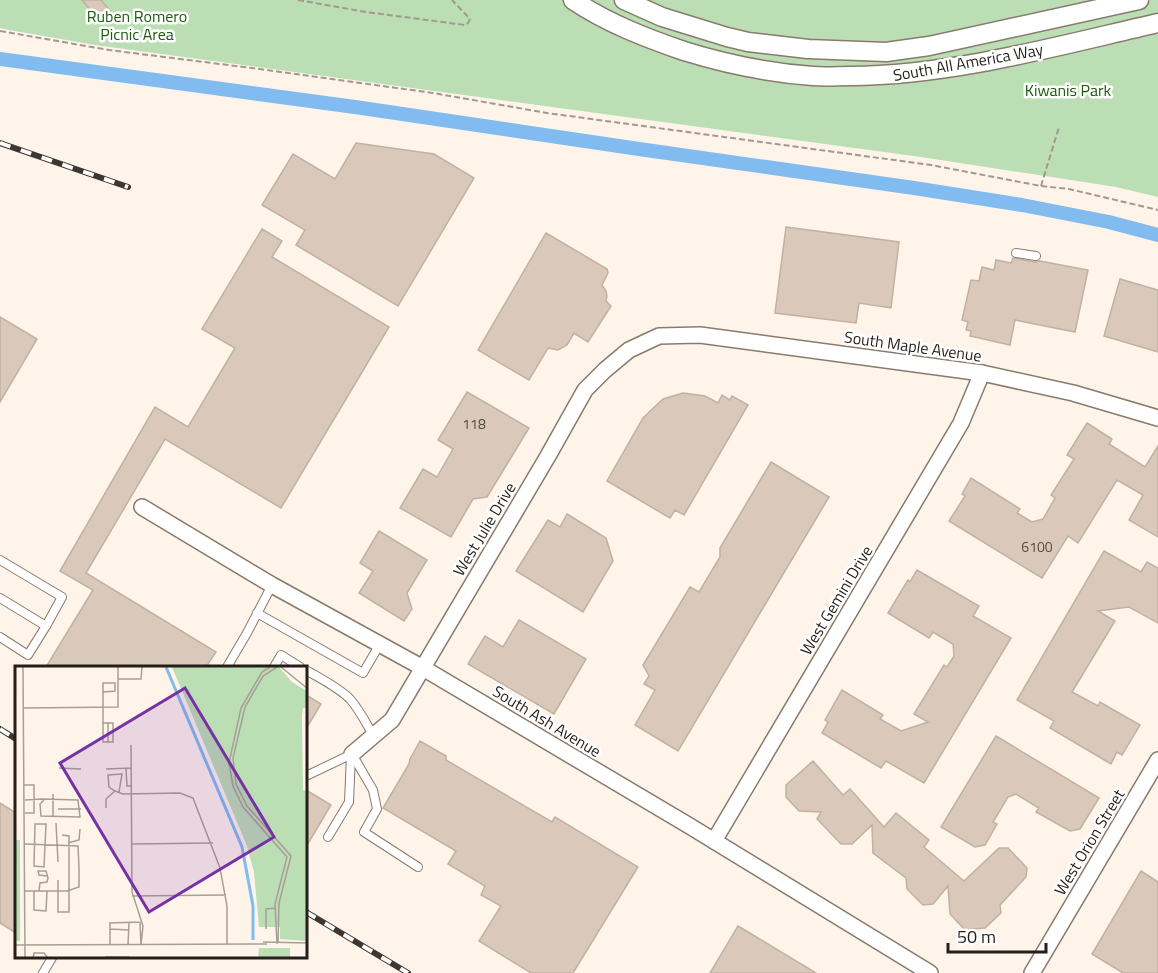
<svg xmlns="http://www.w3.org/2000/svg" width="1158" height="973" font-family="'Titillium Web',sans-serif">
  <rect width="100%" height="100%" fill="#fef4ea"/>
  <!-- green -->
  <path fill="#bbdeb4" d="M0,0H1158V197L1116,187L921,157L95,45L9,30L0,28Z"/>
  <g fill="none" stroke-linecap="round" stroke-linejoin="round">
    <!-- canal -->
    <path stroke="#81bbef" stroke-width="14" d="M0,59L355,107L639,149L914,188L1022,205L1109,222L1158,235"/>
  </g>
  <!-- building -->
  <g fill="#dac9ba" stroke="#c1b1a2" stroke-width="1.5">
    <path d="M82,0H101L112,13L100,22Z"/>
    <path d="M356,143L434,154L474,178L398,306L296,245L305,230L262,205L293,154L335,179Z"/>
    <path d="M786,227L899,242L891,308L859,303L856,323L775,313Z"/>
    <path d="M262,229L282,241L272,257L389,327L281,508L165,439L86,573L216,652L206,667H46L93,590L60,571L155,407L188,427L235,348L202,329Z"/>
    <path d="M546,233L607,269L608,273L602,285L606,291L607,296L606,301L611,306L588,342L574,333L567,345L558,350L548,348L529,380L478,350Z"/>
    <path d="M1013,258L1035,262L1040,261L1088,270L1075,332L1015,320L1010,345L970,336L971,331L966,330L968,322L962,320L971,280L979,281L982,267L994,270L996,260L1011,263Z"/>
    <path d="M1120,279L1158,290V352L1104,336Z"/>
    <path d="M0,317L37,339L0,402Z"/>
    <path d="M467,392L529,428L487,497L473,499L451,537L400,508L423,469L437,477L453,449L438,440Z"/>
    <path d="M683,393L705,396L718,403L722,395L730,400L732,396L748,405L684,515L675,510L670,518L607,481L643,418L663,399Z"/>
    <path d="M1087,423L1112,439L1109,444L1145,467L1158,446V537L1129,520L1143,495L1117,480L1078,543L1068,536L1042,578L949,521L965,496L962,494L971,478L1020,509L1017,513L1032,522L1043,519L1055,498L1051,495L1074,459L1067,455Z"/>
    <path d="M771,462L829,497L678,751L635,725L655,690L644,684L649,676L643,665L690,587L699,592L720,557V548Z"/>
    <path d="M567,514L606,538L613,561L583,612L516,571L548,520L560,527Z"/>
    <path d="M379,531L427,560L407,593L412,609L404,621L359,593L373,571L360,563Z"/>
    <path d="M1104,551L1141,572L1147,562L1158,568V623L1129,607L1098,611L1115,621L1072,692L1098,706L1100,702L1140,725L1122,755L1117,752L1111,764L1050,728L1054,721L1017,700Z"/>
    <path d="M917,570L979,606L973,616L1011,638L924,783L886,761L881,768L822,733L828,722L825,720L842,690L883,715L880,719L901,731L928,722L914,714L944,665L947,667L954,656L953,644L933,632L929,638L888,613L908,580L910,582Z"/>
    <path d="M519,620L586,659L554,714L468,664L485,636L503,647Z"/>
    <path d="M306,695L321,704L306,729Z"/>
    <path d="M996,736L1099,798L1080,829L1070,831L1036,812L1039,808L1016,794L1008,797L993,822L997,824L985,845L975,847L941,827Z"/>
    <path d="M420,741L446,756V760L552,822L555,817L638,867L573,973H531L479,941L501,906L481,895L485,886L448,864L456,851L383,808L409,764L410,759Z"/>
    <path d="M813,761L843,795L850,789L884,827L896,813L929,840L924,847L964,881L999,848H1008L1027,868L1026,877L1000,905L1001,913L985,928L971,929L968,933L950,914L948,886L933,904L923,905L907,889L906,878L873,853L872,825L852,844H841L817,819L821,812L799,811L786,797V785Z"/>
    <path d="M306,790L331,805L306,847Z"/>
    <path d="M0,803L16,813V933L0,923Z"/>
    <path d="M1141,871L1158,882V973H1123L1092,954Z"/>
    <path d="M738,926L816,973H710Z"/>
  </g>
  <g fill="none" stroke-linecap="round" stroke-linejoin="round">
    <defs>
      <g id="service">
        <path d="M1016,253L1036,256"/>
        <path d="M0,560L62,597L46,626"/>
        <path d="M0,598L46,626L28,655L0,637"/>
        <path d="M257,613L363,673L380,644"/>
        <path d="M227,667L247,633L272,585"/>
        <path d="M274,667L281,655L300,667"/>
        <path d="M306,670C321,679 338,687 350,699C359,709 366,723 373,735"/>
        <path d="M352,754L373,790L377,809L364,832L418,867"/>
        <path d="M306,776L352,754"/>
        <path d="M328,837L349,802L351,755"/>
        <path d="M43,973L53,956"/>
      </g>
      <g id="minor">
        <path d="M142,507L272,585L423,668L688,825L930,973"/>
        <path d="M352,754L392,720L548,456L585,390L605,370L629,350L659,336L700,335L982,373L1073,393L1158,418"/>
        <path d="M714,841L961,423L982,373"/>
        <path d="M1032,973L1158,760"/>
      </g>
      <g id="tertiary">
        <path d="M573,0C607,23 646,38 684,51C726,64 770,73 813,76C825,77 838,76 850,76C954,75 1057,46 1158,23"/>
        <path d="M624,0L662,17L727,37L748,42L808,49L886,52L929,46L1139,0"/>
      </g>
    </defs>
    <!-- service casing -->
    <use href="#service" stroke="#897a6c" stroke-width="10"/>
    <!-- minor casing -->
    <use href="#minor" stroke="#897a6c" stroke-width="18"/>
    <!-- tertiary casing -->
    <use href="#tertiary" stroke="#897a6c" stroke-width="21"/>
    <!-- path -->
    <g stroke="#a19991" stroke-width="2" stroke-dasharray="6 3" stroke-linecap="butt">
      <path d="M298,0L366,12L465,25L468,23L470,19L452,0"/>
      <path d="M0,31L109,50L252,68L433,93L547,113L931,165L1041,186L1069,189L1158,210"/>
      <path d="M1041,186L1059,127"/>
    </g>
    <!-- service -->
    <use href="#service" stroke="#fff" stroke-width="8"/>
    <!-- minor -->
    <use href="#minor" stroke="#fff" stroke-width="15"/>
    <!-- tertiary -->
    <use href="#tertiary" stroke="#fff" stroke-width="18"/>
    <defs>
      <g id="rail">
        <path d="M0,143L128,187"/>
        <path d="M0,729L16,739"/>
        <path d="M306,912L408,973"/>
      </g>
    </defs>
    <!-- rail casing -->
    <use href="#rail" stroke="#3e3731" stroke-width="6"/>
    <!-- rail -->
    <use href="#rail" stroke="#fff" stroke-width="4" stroke-dasharray="11" stroke-linecap="butt"/>
  </g>
  <g text-anchor="middle" dominant-baseline="central" stroke-width="5" stroke-linejoin="round" paint-order="stroke">
    <!-- number labels -->
    <g font-size="14" fill="#524a41">
      <text x="474" y="423">118</text>
      <text x="1037" y="546">6100</text>
    </g>
    <!-- park labels -->
    <g font-size="16" fill="#1c5c0d" stroke="#fff">
      <text x="137" y="16">Ruben Romero<tspan x="137" dy="18">Picnic Area</tspan></text>
      <text x="1068" y="90">Kiwanis Park</text>
    </g>
    <!-- street labels -->
    <g font-size="16" fill="#251f19" stroke="#fff">
      <text transform="translate(968 62) rotate(-10)">South All America Way</text>
      <text transform="translate(913 346) rotate(8)">South Maple Avenue</text>
      <text transform="translate(484 529) rotate(-59)">West Julie Drive</text>
      <text transform="translate(836 600) rotate(-59)">West Gemini Drive</text>
      <text transform="translate(547 721) rotate(31)">South Ash Avenue</text>
      <text transform="translate(1089 842) rotate(-59)">West Orion Street</text>
    </g>
  </g>
  <!-- overview -->
  <g transform="translate(15 666)">
    <rect width="292" height="292" fill="#fef4ea"/>
    <path d="M157,1H264L277,16L292,25V42H288L287,50L288,124L293,125L292,275L265,273V261H244L239,206L232,180ZM0,174H5V275H0ZM244,282H275V292H243Z" fill="#bbdeb4"/>
    <path fill="none" stroke="#81bbef" stroke-width="3" d="M151,1L227,181L238,240V274"/>
    <path fill="none" stroke="#a79f96" stroke-width="1.5" d="M8,1L10,292M255,1L247,6L226,42L214,97L218,120L228,141L272,191L260,238L262,278M262,1L248,10L230,41L218,92L221,118L232,140L276,190L264,237L263,276M266,1L293,23M103,13H126L127,1M9,42L103,41V1M88,57H93V76H88V17H100V25L88,26M93,76H98V57H93M116,79L117,226L128,260L126,279M44,102L66,103M111,102L112,120H117M91,103L116,102M9,119H19V147H10M104,126L107,108L93,109L94,121L100,125L108,128L165,127L178,132L205,202L212,240V278M10,134L27,133L63,134L65,151L26,150L25,138L29,134M91,142V133L100,125M43,143H66M38,151V128M41,157L43,196M20,158H31L29,201L19,200ZM53,177L64,174L65,163M117,178L198,177M43,214V246H54V170L47,169M9,225H52L64,221V202L63,180L10,178M19,225V244L31,245L32,225M24,225L25,217L32,216L33,212L31,205H23L24,209L32,210M117,230L211,229M125,257L126,279M95,263L114,264M251,263V243L260,242M248,276L293,277M0,279L252,278M95,279V257L126,256M113,279L114,257M90,291H114M18,292L19,287H29L33,292"/>
    <path fill="#7731a5" fill-opacity="0.15" stroke="#7731a5" stroke-width="3" d="M170,22L259,171L134,246L45,97Z"/>
    <rect width="292" height="292" fill="none" stroke="#251f19" stroke-width="3"/>
  </g>
  <!-- scale -->
  <path d="M948 943v9h98v-9" fill="none" stroke="#251f19" stroke-width="3"/>
  <text x="957" y="943" font-size="18" fill="#251f19" stroke="#ffffff" stroke-width="4.5" paint-order="stroke">50 m</text>
</svg>
